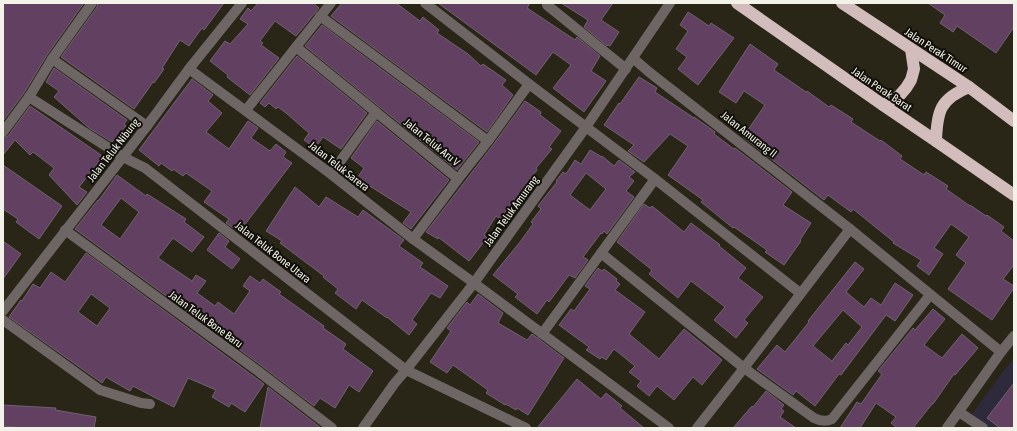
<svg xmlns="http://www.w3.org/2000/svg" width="1017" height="431" font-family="'Asap Condensed',sans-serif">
  <rect width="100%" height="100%" fill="#292618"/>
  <!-- education -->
  <path fill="#2f2a3b" d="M1014,357V428H989L972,414Z"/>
  <!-- building -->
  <g fill="#614062" stroke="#6f636f" fill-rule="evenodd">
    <path d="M3,3H84L47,55L24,93L3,121Z"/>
    <path d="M98,3H224L204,30L202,28L189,46L180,40L162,68L164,69L154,83L153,82L134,109L61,57L97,7Z"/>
    <path d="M258,3H313L319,8L296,36L275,21L260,41L263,43L261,45L279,58L250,95L227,77L228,75L210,61L225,41L230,44L248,24L240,19L248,8L251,11Z"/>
    <path d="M342,3H396L420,21L423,17L439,30L437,33L468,54L481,66L483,64L506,80L502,85L513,95L487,132L331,16Z"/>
    <path d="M438,3H530L527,8L575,40L577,37L600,56L591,71L606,81L584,112L553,88L571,65L553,52L536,75Z"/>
    <path d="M561,3H613L601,20L619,32L610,46L608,45L607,46L584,27L588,20Z"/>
    <path d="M928,3H1014V27L996,53L957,26L953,32L940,23L945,15Z"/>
    <path d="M688,12L709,26L711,23L734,38L698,85L678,69L687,57L676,49L688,31L680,25Z"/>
    <path d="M322,25L479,142L457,170L305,46Z"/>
    <path d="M750,44L778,64L774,70L806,92L807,91L829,107L831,105L853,119L851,122L880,141L881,140L902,156L900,159L924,175L926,172L948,186L946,189L970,206V205L986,216L987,215L1004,227L1001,231L1014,241V265L1003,279L1014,286V288L992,320L948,289L966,263L956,255L969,237L951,224L934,248L943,254L929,275L917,266L921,260L893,243L894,242L853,209L851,212L828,195L824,200L743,137L765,105L744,91L736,103L719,92Z"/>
    <path d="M297,56L367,113L341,149L323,137L315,148L304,140L309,133L286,113L278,107L276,109L269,103L265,107L260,103Z"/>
    <path d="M54,68L127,120L124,124L126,126L112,142L89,128L54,97L59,91L46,82Z"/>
    <path d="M639,77L657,88L655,92L694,118V117L711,129L715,132L714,134L734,149L735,148L792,192L783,205L811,223L800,240L801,241L784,265L765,252L767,250L734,227L733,228L701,202L703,200L668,175L688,146L670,134L644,162L628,151L634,145L604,125L619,103L620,104Z"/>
    <path d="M192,79L213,95L208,101L222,113L206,132L229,149L248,121L258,128L251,138L270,151L276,144L286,152L283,157L292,163L243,227L240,225L236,230L226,223L229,219L204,202L212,191L186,173L183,176L173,169L172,171L161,163L159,166L139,150Z"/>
    <path d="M525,101L541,112L540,115L561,131L549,147L552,149L536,168L537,170L524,186L525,187L513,202L500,219L496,216L484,235L487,238L469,261L438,237V239L426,232L493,145Z"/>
    <path d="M30,106L101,155L100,157L102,158L79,187L87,192L77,205L49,175L54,168L33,152L30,155L15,140L3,155V138L8,136Z"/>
    <path d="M377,121L449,180L411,229L403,223L411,212L357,178L364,168L351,158Z"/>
    <path d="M590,150L602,157V156L614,166L619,160L635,172L629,177L634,181L626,191L634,197L607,234L604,231L602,234L601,233L583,257L588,260L575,278L569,275L549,302L547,300L537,314L515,297L518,294L493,275L520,242L533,224L531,222L541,209L538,206L557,182L556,181L563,172L566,174L575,160L581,164ZM586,173L606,189L590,210L570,195Z"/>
    <path d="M3,165L62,206L39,239L16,222L18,219L3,209Z"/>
    <path d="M117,175L146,196L147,194L186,219L184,222L204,237L192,252L173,238L158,258L192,281L196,275L206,281L197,293L215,306L218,302L234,314L250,291L243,286L250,276L260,283L263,279L281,292L279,294L324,326L323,328L346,344L343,349L373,371L359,392L349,385L335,408L320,398L314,406L262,366L75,229L98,200H99ZM121,198L139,212L120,239L101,225Z"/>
    <path d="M295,187L319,207L326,197L358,217L363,210L404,240L399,246L423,263L420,267L448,286L440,298L431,293L412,320L417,324L409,335L387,317V318L362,300L356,309L335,293L338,289L323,277L324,276L280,243L282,241L266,231Z"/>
    <path d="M644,204L650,208L652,206L684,232L691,223L719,244L720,245L719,246L746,268L738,278L763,297L744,320L748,323L736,338L714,320L725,307L691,281L678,298L649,274L652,270L617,242Z"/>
    <path d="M219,233L229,241L225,247L240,259L232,269L207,250Z"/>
    <path d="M3,241L21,254L3,279Z"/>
    <path d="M86,253L264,384L245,412L231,403L229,407L212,397L216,390L188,378L174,407L152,396L133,386L130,391L106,377L102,383L9,317L21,300L22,301L33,284L40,288L51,272L65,282ZM91,294L110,308L97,326L78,312Z"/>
    <path d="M855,262L864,269L846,292L864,307L871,298L881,305L895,283L913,295L895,321L886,315L841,375L839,374L815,406L796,391L793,395L757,369L777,345L785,352L809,322L808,321ZM843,310L862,327L848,345L846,343L832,361L813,346Z"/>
    <path d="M598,268L602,271L604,269L617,279L616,281L620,284L615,290L645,312L629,334L659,359L684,329L722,360L702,385L693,377L674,400L657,386L649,396L637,386L641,381L629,372L635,366L614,349L606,360L602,357L600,359L586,350L589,347L559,325L571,309L574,311L590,289L585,286Z"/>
    <path d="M478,294L503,313L498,323L527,340L532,334L564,358L528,415L517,408L516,410L506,404L505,405L486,393L488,390L453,365L447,373L430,362L451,331L447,328L467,302L470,305Z"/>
    <path d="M933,309L945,319L924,345L942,358L962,334L978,348L955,375L954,374L933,404H932L913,428H897L891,423L896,417L876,403L860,428H840L857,402L861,404L882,374L878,371L913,328L915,330Z"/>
    <path d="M577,379L601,399L606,393L622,406L620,408L644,428H537Z"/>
    <path d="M1014,383V428H1000L987,418Z"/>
    <path d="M268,387L321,428H260Z"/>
    <path d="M766,391L784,405L781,409L784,411L780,417L796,428H733L752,406L753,407Z"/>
    <path d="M3,405L56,408L55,410L96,417L94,428H25L3,426Z"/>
  </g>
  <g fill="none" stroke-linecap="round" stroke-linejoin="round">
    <!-- street -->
    <g stroke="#6e6565" stroke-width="10">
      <path d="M425,3L529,84L655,179L800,293"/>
      <path d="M547,5L626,69"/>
      <path d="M320,16L381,61L488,141"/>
      <path d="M296,47L331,3"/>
      <path d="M633,58L649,72L850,229L1001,352"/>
      <path d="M52,59L147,126"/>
      <path d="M189,69L331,174L413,239L474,283L669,428"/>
      <path d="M29,97L123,157L145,168L406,370L526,428"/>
      <path d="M246,110L296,47L376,112"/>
      <path d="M3,132L29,97L52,59L92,3"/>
      <path d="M331,174L376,112L458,179L488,141L529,84"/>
      <path d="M65,230L258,371L332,428"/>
      <path d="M413,239L458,179"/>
      <path d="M601,253L744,368L814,418C820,421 826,422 832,419L930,295"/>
      <path d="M3,311L147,126L189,69L242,3"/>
      <path d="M3,320L100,390L141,403L150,404"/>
      <path d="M542,334L655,179"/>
      <path d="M959,412L983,428"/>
      <path d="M363,428L394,384L406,370L474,283L586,127L670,3"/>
      <path d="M697,428L744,368L850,229"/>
      <path d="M947,428L1001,352L1014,336"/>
    </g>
    <!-- highway -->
    <g stroke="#d2bcbc" stroke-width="12">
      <path d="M737,3L883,105L936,141L1014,195"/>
      <path d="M842,3L969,87L1014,121"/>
      <path d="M883,105L899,96L906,88L911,80L914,69L911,49"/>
      <path d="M936,141C937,111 940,99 969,87"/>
    </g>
  </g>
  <g text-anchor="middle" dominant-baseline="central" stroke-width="4" stroke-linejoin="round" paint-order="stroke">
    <!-- street labels -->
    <g font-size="11" fill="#f3f2e8" stroke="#100f09">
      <text transform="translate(936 50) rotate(33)">Jalan Perak Timur</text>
      <text transform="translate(882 89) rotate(34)">Jalan Perak Barat</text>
      <text transform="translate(749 134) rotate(38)">Jalan Amurang II</text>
      <text transform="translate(432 142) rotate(39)">Jalan Teluk Aru V</text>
      <text transform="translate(113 150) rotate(-52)">Jalan Teluk Nibung</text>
      <text transform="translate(339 166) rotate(38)">Jalan Teluk Sarera</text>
      <text transform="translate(511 211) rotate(-54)">Jalan Teluk Amurang</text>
      <text transform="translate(273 252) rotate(38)">Jalan Teluk Bone Utara</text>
      <text transform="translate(206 319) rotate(36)">Jalan Teluk Bone Baru</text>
    </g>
  </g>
  <!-- border -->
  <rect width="1017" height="431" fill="none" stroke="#f3f2e8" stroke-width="8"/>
</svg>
